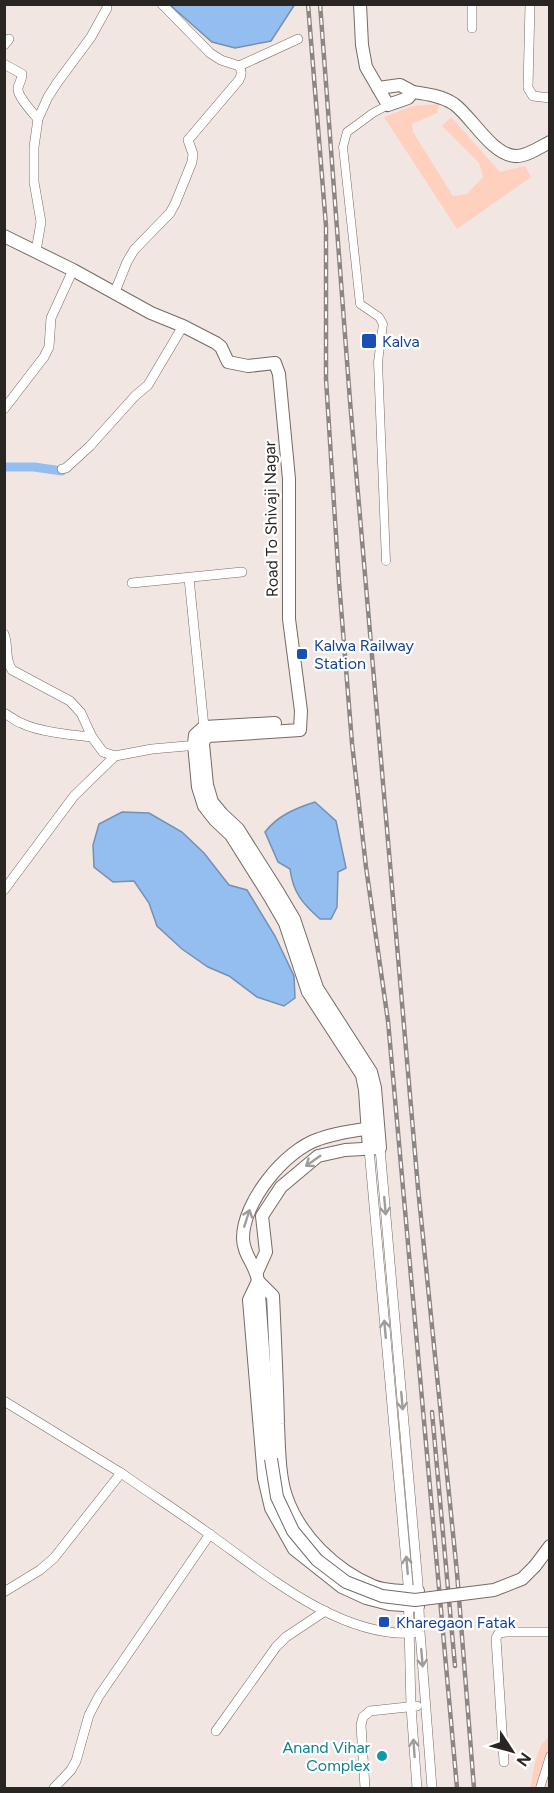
<svg xmlns="http://www.w3.org/2000/svg" width="554" height="1793" font-family="Figtree,sans-serif">
  <rect width="100%" height="100%" fill="#f2e6e2"/>
  <!-- green -->
  <g fill="#ffd0be">
    <path d="M439,104L437,113L412,124L413,132L453,196L467,194L483,177L479,163L442,126L451,117L500,172L525,166L531,177L457,229L384,117L413,106Z"/>
    <path d="M549,1737V1788H530C534,1773 535,1746 549,1737Z"/>
  </g>
  <!-- water -->
  <g fill="#94beef" stroke="#7490b2" stroke-width="1.5">
    <path d="M295,4L271,41L235,48L212,42L170,5Z"/>
    <path d="M315,802L336,821L346,868L338,872L337,907L331,919H320C303,904 293,893 290,869L278,862L265,832C277,816 296,808 315,802Z"/>
    <path d="M122,812L149,813L182,832L204,853L229,885L247,890L275,936L294,976L295,998L284,1006L257,997L229,976L208,967L182,949L157,926L149,903L134,881L113,882L94,867L93,845L99,824Z"/>
  </g>
  <g fill="none" stroke-linecap="round" stroke-linejoin="round">
    <!-- canal -->
    <path stroke="#94beef" stroke-width="9" d="M4,467H34L62,471"/>
    <defs>
      <g id="pedestrian">
        <path d="M386,561L378,362L383,324L379,317L360,304L343,147L347,132L373,113L388,105"/>
        <path d="M540,1788L550,1756"/>
      </g>
      <g id="minor">
        <path d="M472,4V28"/>
        <path d="M530,4L528,88L533,96L550,98"/>
        <path d="M4,45L9,39"/>
        <path d="M4,64L22,74C22,80 19,83 18,88C17,96 33,113 38,119"/>
        <path d="M239,66L298,39"/>
        <path d="M36,251L41,222L34,182V147L38,119L48,97L57,83L91,37L107,8"/>
        <path d="M114,294L127,262L134,250L170,213L175,204L192,162L193,154L188,140L239,80C242,74 242,71 239,66L221,60L210,53L162,4"/>
        <path d="M4,409L44,357L49,347L51,318L73,270"/>
        <path d="M62,469L66,468L90,446L135,396L148,385L183,326"/>
        <path d="M189,578L204,727L205,731"/>
        <path d="M132,583L242,572"/>
        <path d="M4,634C9,646 4,659 12,670L70,701L81,713L92,737"/>
        <path d="M4,713C10,716 15,721 21,723C39,732 72,735 92,737L103,752L115,756"/>
        <path d="M4,890L74,796L115,756L152,749L198,745"/>
        <path d="M380,1148L418,1584L420,1632L432,1788"/>
        <path d="M369,1149L408,1584L411,1707L417,1788"/>
        <path d="M4,1401L121,1473"/>
        <path d="M4,1592L40,1570L54,1558L121,1473C151,1494 182,1514 212,1536C268,1576 341,1638 414,1633"/>
        <path d="M216,1731L276,1647L286,1637L325,1611"/>
        <path d="M504,1762L496,1638L499,1633L506,1632H550"/>
        <path d="M54,1788L71,1770L76,1761L89,1715L99,1696L210,1534"/>
        <path d="M365,1788L361,1725L363,1717L370,1711L417,1706"/>
      </g>
      <g id="tertiary">
        <path d="M360,4L362,45L366,67L388,105L408,98L413,92C427,94 442,96 454,104C472,117 491,154 515,156C526,157 540,147 550,142"/>
        <path d="M378,88L400,85L413,92"/>
        <path d="M4,236L73,270L151,313L183,326L216,343L221,347L228,362L248,366L275,363L279,374L289,479V619L301,711L300,730L208,736L204,740L203,744L207,785L212,802L222,814L238,829L278,892L294,919L317,988L371,1072L375,1088L380,1148L345,1150L318,1156L281,1187L262,1216L266,1252L257,1272"/>
        <path d="M275,723L204,727L195,735L194,744L198,787L204,806L215,820L231,835L270,897L285,923L308,992L362,1075L365,1090L369,1149"/>
        <path d="M271,1459L258,1281C256,1265 243,1255 243,1238C243,1202 285,1150 319,1139C336,1133 356,1130 374,1128"/>
        <path d="M535,1566L550,1546"/>
        <path d="M418,1591C403,1591 386,1591 373,1586C335,1570 299,1535 286,1496C279,1476 279,1445 278,1424C277,1381 275,1339 273,1296L258,1281L249,1300L264,1478L271,1508L294,1549L342,1587L366,1598L389,1604L418,1606"/>
      </g>
    </defs>
    <!-- pedestrian casing -->
    <use href="#pedestrian" stroke="#746b67" stroke-width="9"/>
    <!-- minor casing -->
    <use href="#minor" stroke="#746b67" stroke-width="10"/>
    <!-- tertiary casing -->
    <use href="#tertiary" stroke="#746b67" stroke-width="14"/>
    <!-- pedestrian -->
    <use href="#pedestrian" stroke="#fff" stroke-width="8"/>
    <!-- minor -->
    <use href="#minor" stroke="#fff" stroke-width="9"/>
    <!-- tertiary -->
    <use href="#tertiary" stroke="#fff" stroke-width="12"/>
    <defs>
      <g id="rail">
        <path d="M308,4L326,226V379L339,582L352,743L366,867L388,1021L457,1788"/>
        <path d="M320,4L350,401L418,1188L457,1573L474,1788"/>
        <path d="M432,1412L455,1666"/>
      </g>
    </defs>
    <!-- rail casing -->
    <use href="#rail" stroke="#8e8683" stroke-width="4.5"/>
    <!-- rail -->
    <use href="#rail" stroke="#fff" stroke-width="2" stroke-dasharray="7" stroke-linecap="butt"/>
    <defs>
      <path id="tertiary-bridge" d="M271,1459L277,1497L293,1531L317,1560L346,1582L382,1596L415,1600L494,1590L522,1579L535,1566"/>
    </defs>
    <!-- tertiary-bridge casing -->
    <use href="#tertiary-bridge" stroke="#746b67" stroke-width="14" stroke-linecap="butt"/>
    <!-- tertiary-bridge -->
    <use href="#tertiary-bridge" stroke="#fff" stroke-width="12"/>
  </g>
  <!-- one-way arrows -->
  <defs><path id="oneway-shaft" d="M-6 0H5M1.5-3L5.5 0L1.5 3" fill="none" stroke-width="1.6" stroke-linecap="round" stroke-linejoin="round" transform="scale(1.5)"/></defs>
  <g stroke="#9f9d9c">
    <use href="#oneway-shaft" transform="translate(313 1161) rotate(145)"/>
    <use href="#oneway-shaft" transform="translate(385 1206) rotate(85)"/>
    <use href="#oneway-shaft" transform="translate(247 1218) rotate(-72)"/>
    <use href="#oneway-shaft" transform="translate(385 1329) rotate(-95)"/>
    <use href="#oneway-shaft" transform="translate(402 1401) rotate(85)"/>
    <use href="#oneway-shaft" transform="translate(407 1565) rotate(-95)"/>
    <use href="#oneway-shaft" transform="translate(422 1658) rotate(85)"/>
    <use href="#oneway-shaft" transform="translate(414 1748) rotate(-94)"/>
  </g>
  <!-- markers -->
  <g fill="#1a4fb4" stroke="#fff" stroke-width="2">
    <rect x="361" y="333" width="16" height="16" rx="3"/>
    <rect x="296" y="648" width="12" height="12" rx="3"/>
    <rect x="378" y="1616" width="12" height="12" rx="3"/>
  </g>
  <circle fill="#0f9aa8" stroke="#fff" stroke-width="2" cx="382" cy="1756" r="6"/>
  <g text-anchor="middle" dominant-baseline="central" stroke-width="4.5" stroke-linejoin="round" paint-order="stroke">
    <!-- transit labels -->
    <g font-size="16" fill="#164399" stroke="#fff" text-anchor="start">
      <text x="382" y="341">Kalva</text>
      <text x="314" y="645">Kalwa Railway<tspan x="314" dy="18">Station</tspan></text>
      <text x="396" y="1622">Kharegaon Fatak</text>
    </g>
    <!-- street labels -->
    <g font-size="16" fill="#292523" stroke="#fff">
      <text transform="translate(271 519) rotate(-91)">Road To Shivaji Nagar</text>
    </g>
    <!-- culture labels -->
    <g font-size="16" fill="#0d838f" stroke="#fff" text-anchor="end">
      <text x="370" y="1747">Anand Vihar<tspan x="370" dy="18">Complex</tspan></text>
    </g>
  </g>
  <!-- border -->
  <rect width="554" height="1793" fill="none" stroke="#292523" stroke-width="12"/>
  <!-- north arrow -->
  <g transform="translate(512 1751) rotate(126)" stroke="#ffffff" stroke-width="4.5" paint-order="stroke">
  <path d="M0-4.5L10 22L0 15L-10 22Z" fill="#292523"/>
  <text y="-9" font-size="16" font-weight="bold" text-anchor="middle" fill="#292523">N</text>
  </g>
</svg>
